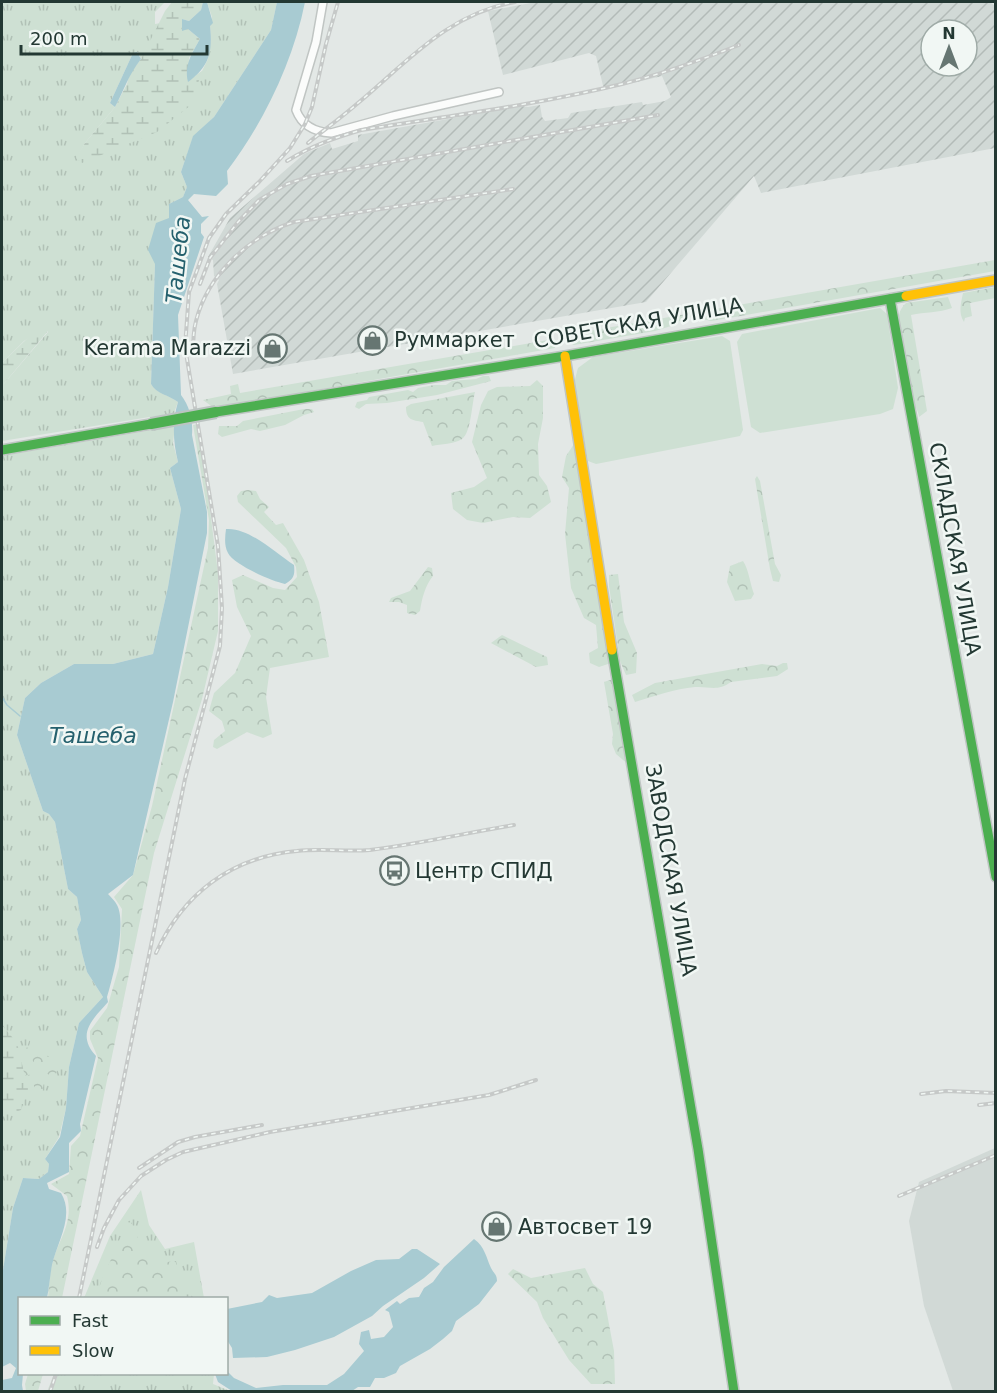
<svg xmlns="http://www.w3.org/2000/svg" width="997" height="1393" font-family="'DejaVu Sans',sans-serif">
  <defs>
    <pattern id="industrial-furrows" width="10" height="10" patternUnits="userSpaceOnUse" patternTransform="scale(1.5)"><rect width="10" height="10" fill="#d1d9d6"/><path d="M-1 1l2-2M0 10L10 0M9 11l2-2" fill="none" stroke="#b3bbb8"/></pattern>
    <pattern id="grass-tufts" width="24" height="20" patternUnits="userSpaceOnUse" patternTransform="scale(1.5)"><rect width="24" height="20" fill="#cee0d3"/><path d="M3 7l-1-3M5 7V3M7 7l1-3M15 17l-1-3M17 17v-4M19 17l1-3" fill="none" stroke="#b1c1b6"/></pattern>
    <pattern id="forest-crowns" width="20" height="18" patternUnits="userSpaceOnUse" patternTransform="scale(1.5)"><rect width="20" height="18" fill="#cee0d3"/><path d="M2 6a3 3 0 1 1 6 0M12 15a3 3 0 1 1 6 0" fill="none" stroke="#b1c1b6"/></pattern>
    <pattern id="wetland-marsh" width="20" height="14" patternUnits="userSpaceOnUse" patternTransform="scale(1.5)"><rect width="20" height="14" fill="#cee0d3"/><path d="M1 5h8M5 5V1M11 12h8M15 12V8" fill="none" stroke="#b1c1b6"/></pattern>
  </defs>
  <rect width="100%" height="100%" fill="#e3e8e6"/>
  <!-- built -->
  <path fill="#d1d9d6" d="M995,1148V1391H953L924,1306L909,1221L919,1182Z"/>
  <!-- industrial -->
  <path fill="url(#industrial-furrows)" fill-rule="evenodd" d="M536,2H990L996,7L995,148L761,193L754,176L646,302L233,374L217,284L219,280L214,276L213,260L208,257L230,218L304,154L330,143L332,149L358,141V135L522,106L528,107L540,105L542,117L545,121L568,118L571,113L642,102L643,105L665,101L671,97L662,76L604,90L596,56L589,53L503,75L488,11ZM931,30H967V66H931Z"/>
  <!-- grass -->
  <g fill="url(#grass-tufts)">
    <path d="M2,2H165L155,12V24L161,23L141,59L138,52L133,53L110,103L115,107L85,143L77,158L202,71L208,59L211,40L210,26L212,17L207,2H277L271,30L214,117L193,137L181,172L187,187L183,197L169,204V218L155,264L151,384C157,394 169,395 178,402L174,413L2,441V386L48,332V326L24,341L2,363Z"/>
    <path d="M175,426L173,443L178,462L170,468L181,509L168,587L153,654L113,664H74L41,683L25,698L17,735L43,811L49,814L55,822L68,889L77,897L81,920L77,929L82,953L87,972L103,997L79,1023L69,1067L66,1108L59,1137L45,1159L49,1164L48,1172L39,1179L23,1178L13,1208L2,1276V456Z"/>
    <path d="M141,1190L149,1225L165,1249L194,1242L204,1298H84L110,1236Z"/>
    <path d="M54,1374H214L213,1384L230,1391L47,1392Z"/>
  </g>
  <!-- forest -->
  <g fill="url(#forest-crowns)">
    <path d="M995,260V271L735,317L711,321L694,317L685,318L671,326L655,331L574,345L568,342L566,335Z"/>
    <path d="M995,287V298L970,303L972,316L965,318L964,322C958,313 961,303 963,293Z"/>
    <path d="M948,297L952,308C939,313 925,312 911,315L927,411L919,417C918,409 913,403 911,395C908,381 896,327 899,315C900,310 902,307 906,303Z"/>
    <path d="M554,339L555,348L214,408L203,400L231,394L230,386L238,384L240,393Z"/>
    <path d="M483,376H489L491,381L437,395L387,403L366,404L359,409L355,407L357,402L367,400L369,397L408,390L413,392L418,388L434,385H446L452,381L476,379Z"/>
    <path d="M537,380L543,386V418L538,444L539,475L547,486L551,502L530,518L513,517L483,523L467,520L453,509L451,493L474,487L487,478L472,442L481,405L488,391L497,387L530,386Z"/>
    <path d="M475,392C472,403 471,433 462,439C454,444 441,444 432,446L423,422C412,420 406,420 406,407L411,404Z"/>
    <path d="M304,409H312L314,412L304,415L285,425L260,431L251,429L222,437L218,434L219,426H237L243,421Z"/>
    <path d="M199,424L218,573V631L202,699L154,853L62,1298H48C49,1288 49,1276 52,1265C58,1239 74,1224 67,1196L51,1184L69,1174L71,1146L80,1136L98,1058L90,1039V1031L107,1008L119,967L122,909L114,897L133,875L152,806L208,548L209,520L193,425Z"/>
    <path d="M574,444L611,663L599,667L590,663L589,653L598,648L596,625L584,618L571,588L565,534L569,488L562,477L566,456Z"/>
    <path d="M757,476L760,481L775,564L781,575L779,582L773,581L770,569L755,479Z"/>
    <path d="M248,490L256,491L260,499L269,507L264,512L276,525L283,523L304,560L319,602L329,657L270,668L266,697L272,734L263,738L247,732L217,749L213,747L214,740L225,731L222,721L209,711L214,693L235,673L251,636L237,607L232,580L243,575L273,588L285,590L297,577L296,567L286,548L238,502L237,496L241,491Z"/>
    <path d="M743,561C749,570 750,584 754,594L751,599L735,601L727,582L730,566Z"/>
    <path d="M428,567L432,568L433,576C425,586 422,598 420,611L415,615L407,613V605L399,602H389L391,598L410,591Z"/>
    <path d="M618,574L624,622L637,653L636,673L626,675L620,661L609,586V575Z"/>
    <path d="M502,635L547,657L548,665L536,667L491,643Z"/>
    <path d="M783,663H787L788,669L777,676L731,682C717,692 709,686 695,687C675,689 654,696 635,702L632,695L655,683L762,664L777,666Z"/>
    <path d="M613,679L629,765L616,754L612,744L613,734L604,682Z"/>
    <path d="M31,1037H35L46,1056L58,1060V1067L55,1077L45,1073L42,1095L37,1098L34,1093V1074L22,1076L17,1072L34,1063L32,1059L12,1057V1052L29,1047Z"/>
    <path d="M131,1222L149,1264L176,1261L185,1298H96L101,1282L127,1223Z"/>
    <path d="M585,1268L593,1284L603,1292L614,1351L615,1384H591L569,1360L543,1318L537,1302L508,1274L513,1269L531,1278Z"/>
    <path d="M28,1374H43L38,1391H26L25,1384Z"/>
  </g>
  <!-- wetland -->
  <g fill="url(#wetland-marsh)">
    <path d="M172,2H203L201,10L189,21L182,19L188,29L200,39L189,58L188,82L202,71L191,105L157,132L82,163L76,158L85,143L115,107L127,84L130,73L141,59L165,11Z"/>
    <path d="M40,326H48V331L2,386V363Z"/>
    <path d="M2,1025L17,1043L28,1089L21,1110L2,1117Z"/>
  </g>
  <!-- park -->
  <g fill="#cee0d3">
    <path d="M880,308L887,314L898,388L893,409L880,414L760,433L751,427L737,342L742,334Z"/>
    <path d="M722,336L730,341L743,430L740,436L596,464L588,461L574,383L578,368L593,357Z"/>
  </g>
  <!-- water -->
  <g fill="#a8cbd2">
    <path d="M203,2H207L213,23L210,26C213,52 209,67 188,82C184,65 192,53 200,39L188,29L182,31V19L189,21L201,10Z"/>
    <path d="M277,2H305C293,62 264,122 227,171L228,184L216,196L194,194L188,200L202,217L209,216L201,224V233L204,237L178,315L181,395C190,407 193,420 192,435L207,512V533L173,702L133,875L108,894C111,897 115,901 117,905C127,923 113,977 107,997L108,1002C92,1020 76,1034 96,1056L80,1124L81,1131L69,1143V1172L47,1183L49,1189L61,1193C75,1216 57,1242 52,1265C50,1276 49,1288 47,1298H20V1374H23L22,1385L23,1391H2V1380L12,1378L16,1368L10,1363L2,1367V1276L13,1208L23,1178L39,1179L48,1172L49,1164L45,1159L60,1137L66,1108L69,1067L79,1023L103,997L87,972L82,953L77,929L81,920L77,897L68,889L55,822L49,814L43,811L17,735L25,698L41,683L74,664H113L153,654L168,587L181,509L170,468L178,462C173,442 172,421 178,402C169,395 156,394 151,384L155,264L148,250L156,223L169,218V204L183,197L187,187L181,172L193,136L214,117L271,30Z"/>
    <path d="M137,52L141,59C129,74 124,90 115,107L110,103L133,53Z"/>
    <path d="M226,529C249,527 275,553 294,565C295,575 294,579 285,584C272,581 234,565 228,553C224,546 225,537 226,529Z"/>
    <path d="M474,1239C485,1247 486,1257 491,1268C494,1274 497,1274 497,1281L479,1304L456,1321L452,1331L443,1339L430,1349L400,1366L396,1373L384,1378H375L370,1387H358L352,1391H232L218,1382L215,1374H226L227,1371L234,1378L256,1388L283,1385H327L344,1374L364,1351L359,1344L361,1332L369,1330L371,1339L384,1337L393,1327L389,1312L385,1310L397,1301L400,1304L409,1298L419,1297L424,1288L433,1282L444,1267Z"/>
    <path d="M412,1249H417L440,1264L424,1278L383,1306L372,1316L334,1337L295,1350L267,1357L233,1358L232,1348L227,1340V1309L262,1302L269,1295L277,1298L312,1293L351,1271L376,1260L399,1259Z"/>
  </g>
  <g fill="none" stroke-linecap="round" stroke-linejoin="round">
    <!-- stream -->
    <path stroke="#a8cbd2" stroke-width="1.5" d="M2,697L7,705L20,716"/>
    <defs>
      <path id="street" d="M323,2L316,42L296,110C302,126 315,132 331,133L393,116L499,92"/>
      <g id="fast">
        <path d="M890,299L996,877"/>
        <path d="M216,412L565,356L906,296"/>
        <path d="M2,450L151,424"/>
        <path d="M612,650L698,1149L734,1392"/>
      </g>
      <g id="slow">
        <path d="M906,296L996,280"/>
        <path d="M565,356L612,650"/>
      </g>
    </defs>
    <!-- street casing -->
    <use href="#street" stroke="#c0c5c3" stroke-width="10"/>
    <!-- fast casing -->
    <use href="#fast" stroke="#bfc5c3" stroke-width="12"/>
    <!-- slow casing -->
    <use href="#slow" stroke="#bfc5c3" stroke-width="12"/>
    <!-- street -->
    <use href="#street" stroke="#fbfcfb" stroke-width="7"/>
    <!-- fast -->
    <use href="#fast" stroke="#4caf50" stroke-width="9"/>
    <!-- slow -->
    <use href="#slow" stroke="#ffc107" stroke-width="9"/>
    <defs>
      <g id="rail">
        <path d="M308,143C324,130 342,117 358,103C407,62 449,13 515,2"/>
        <path d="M287,161C311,146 334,138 361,130C448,116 536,105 622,84C662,74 701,60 739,45"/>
        <path d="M200,284L210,258L238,222L259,200L287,184L311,176L658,115"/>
        <path d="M193,354C193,344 193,332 196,321C208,274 249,236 294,222L513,189"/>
        <path d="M156,953C183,894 231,857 297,851C321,848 345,852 370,850C418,844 466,833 514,825"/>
        <path d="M921,1094L946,1091L996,1093"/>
        <path d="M979,1105L996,1103"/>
        <path d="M139,1168L178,1142L195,1137L262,1125"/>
        <path d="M899,1196L996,1155"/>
        <path d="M97,1247L104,1228L119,1200L141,1176L166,1160L183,1152L270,1132L489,1095L536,1080"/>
        <path d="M79,1298L185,779L220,646L222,608L218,546L185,347L189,292L209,238L226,214L259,182L290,148L305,124L312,107L326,44L338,2"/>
        <path d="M50,1392L56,1374"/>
      </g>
    </defs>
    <!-- rail casing -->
    <use href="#rail" stroke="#c6c9c8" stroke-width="4"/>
    <!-- rail -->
    <use href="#rail" stroke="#f1f7f4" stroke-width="1.5" stroke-dasharray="4.5" stroke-linecap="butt"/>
    <defs>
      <path id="fast-bridge" d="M151,424L216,412"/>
    </defs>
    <!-- fast-bridge casing -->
    <use href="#fast-bridge" stroke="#bcc4c2" stroke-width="14" stroke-linecap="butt"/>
    <!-- fast-bridge -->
    <use href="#fast-bridge" stroke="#4caf50" stroke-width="10"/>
  </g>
  <!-- icons -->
  <defs>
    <symbol id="shop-ring" viewBox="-11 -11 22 22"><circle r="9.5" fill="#f1f7f4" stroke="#667672" stroke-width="1.5"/><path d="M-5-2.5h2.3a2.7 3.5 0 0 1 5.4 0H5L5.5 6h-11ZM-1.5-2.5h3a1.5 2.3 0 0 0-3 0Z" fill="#667672"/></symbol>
    <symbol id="bus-ring" viewBox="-11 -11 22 22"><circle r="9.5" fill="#f1f7f4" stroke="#667672" stroke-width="1.5"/><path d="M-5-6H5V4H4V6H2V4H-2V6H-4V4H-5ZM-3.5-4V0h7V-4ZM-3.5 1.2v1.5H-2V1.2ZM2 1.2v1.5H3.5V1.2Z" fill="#667672"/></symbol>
  </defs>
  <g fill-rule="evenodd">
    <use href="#shop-ring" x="356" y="324" width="33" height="33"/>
    <use href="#shop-ring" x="256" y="332" width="33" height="33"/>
    <use href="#bus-ring" x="378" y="854" width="33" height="33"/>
    <use href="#shop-ring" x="480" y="1210" width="33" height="33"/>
  </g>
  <g text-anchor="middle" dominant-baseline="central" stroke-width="5" stroke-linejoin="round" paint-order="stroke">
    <!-- street labels -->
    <g font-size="21" fill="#233833" stroke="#f1f7f4">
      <text transform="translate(638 323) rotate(-10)">СОВЕТСКАЯ УЛИЦА</text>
      <text transform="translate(955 549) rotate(80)">СКЛАДСКАЯ УЛИЦА</text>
      <text transform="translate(671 870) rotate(80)">ЗАВОДСКАЯ УЛИЦА</text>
    </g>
    <!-- poi labels -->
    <g font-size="21" fill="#233833" stroke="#f1f7f4" text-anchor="start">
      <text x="394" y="340">Руммаркет</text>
      <text x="251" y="348" text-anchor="end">Kerama Marazzi</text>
      <text x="415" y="871">Центр СПИД</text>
      <text x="518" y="1227">Автосвет 19</text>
    </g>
    <!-- water labels -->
    <g font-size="22" font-style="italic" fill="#24606d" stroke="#f1f7f4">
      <text transform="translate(178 260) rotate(-84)">Ташеба</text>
      <text x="93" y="735">Ташеба</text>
    </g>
  </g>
  <!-- border -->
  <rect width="997" height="1393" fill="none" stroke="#233833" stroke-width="6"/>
  <!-- legend -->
  <rect x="18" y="1297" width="210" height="78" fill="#f1f7f4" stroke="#9faba7" stroke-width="1.5"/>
  <rect x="30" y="1316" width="30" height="9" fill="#4caf50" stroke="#9faba7" stroke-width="1.5"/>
  <text x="72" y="1327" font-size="18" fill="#233833">Fast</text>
  <rect x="30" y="1346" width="30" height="9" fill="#ffc107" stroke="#9faba7" stroke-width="1.5"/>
  <text x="72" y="1357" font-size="18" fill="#233833">Slow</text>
  <!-- north arrow -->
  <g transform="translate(949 48)"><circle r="28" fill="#f1f7f4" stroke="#9faba7" stroke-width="1.5"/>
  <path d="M0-4.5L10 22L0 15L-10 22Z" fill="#667672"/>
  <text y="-9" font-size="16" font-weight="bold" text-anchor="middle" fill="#233833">N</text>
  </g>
  <!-- scale -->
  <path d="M21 45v9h186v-9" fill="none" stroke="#233833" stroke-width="3"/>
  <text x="30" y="45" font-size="18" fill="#233833" stroke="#f1f7f4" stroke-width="4.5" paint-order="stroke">200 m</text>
</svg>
